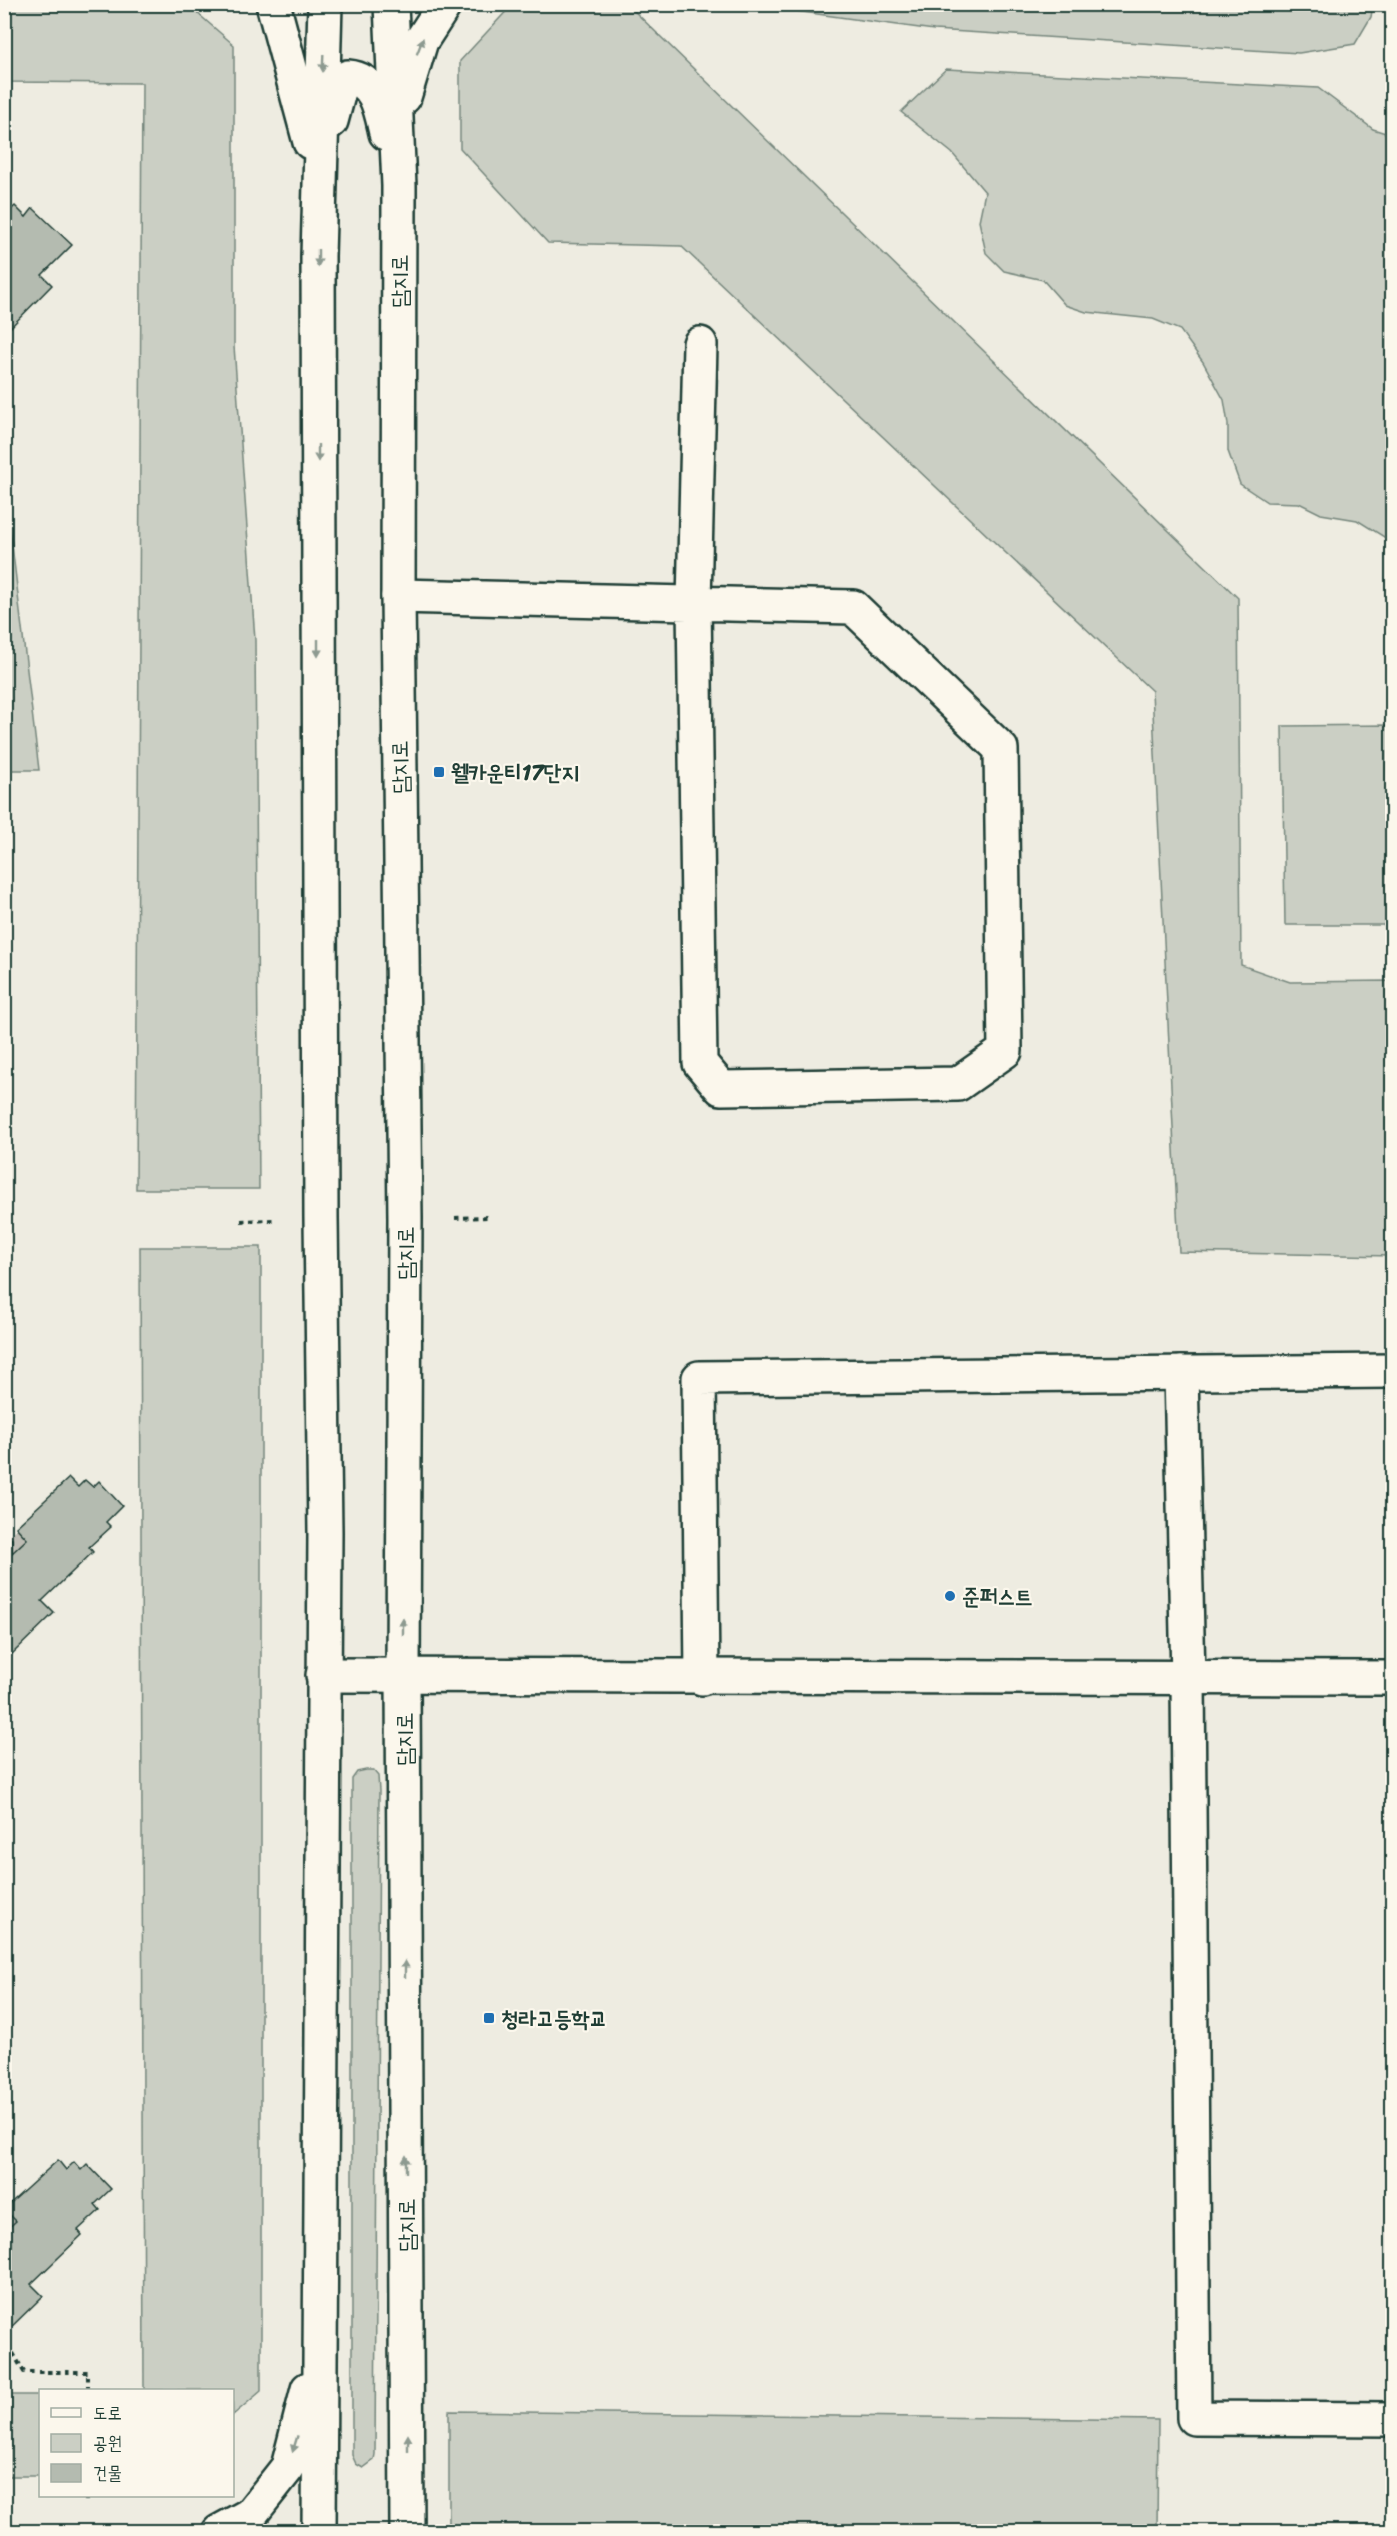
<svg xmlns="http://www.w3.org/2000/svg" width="1397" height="2536" font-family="Sriracha,'Poor Story',sans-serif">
  <rect width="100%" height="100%" fill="#eeece1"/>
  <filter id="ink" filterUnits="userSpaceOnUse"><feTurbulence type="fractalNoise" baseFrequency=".0167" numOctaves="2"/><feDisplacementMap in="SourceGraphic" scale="12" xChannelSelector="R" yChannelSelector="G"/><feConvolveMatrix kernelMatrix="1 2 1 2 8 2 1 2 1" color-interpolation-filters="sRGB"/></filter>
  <g filter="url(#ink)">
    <!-- green -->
    <g fill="#cbcfc4" stroke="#75867c" stroke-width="1.5">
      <path d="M513,4L628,5L1238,598L1241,965L1290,982L1392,981V1256L1179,1252L1152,691L681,246L548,243L460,148V61Z"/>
      <path d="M4,5H188L234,45V346L255,640L259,1189H136L142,83L5,82Z"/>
      <path d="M751,5H1373L1371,17L1355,44L1299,53L934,30Z"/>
      <path d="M946,69L1318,88L1373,129L1392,135V542L1357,520L1321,514L1299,503L1267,502L1240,484L1228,451V424L1224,400L1203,362L1180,330L1153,319L1086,312L1065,305L1043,280L1004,271L986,253L979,221L985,192L952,153L901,112Z"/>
      <path d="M5,487L39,770H5Z"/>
      <path d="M1392,725V925H1285L1282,726Z"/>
      <path d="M140,1247H261V2391L233,2415L232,2390H144Z"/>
      <path d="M366,1770H373L378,1776L379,1791L375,2454L374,2460L363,2468L356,2464L352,2455V1779L357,1772Z"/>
      <rect x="5" y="2395" width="35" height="81"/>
      <path d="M449,2411L1158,2420L1157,2531H449Z"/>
    </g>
    <!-- shadow -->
    <g fill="#0003">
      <path d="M68,1480L105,1522L88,1548L41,1602L52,1613L4,1661V1540Z"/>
      <path d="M57,2163L94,2205L77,2231L30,2285L4,2333V2211Z"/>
    </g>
    <!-- building -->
    <g fill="#b4bbb0" stroke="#1f3d34" stroke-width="1.5">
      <path d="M15,206L26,217L33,208L72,245L42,275L52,285L4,334V216Z"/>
      <path d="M69,1478L78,1487L85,1480L93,1487L99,1481L122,1506L106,1522L111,1527L89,1547L93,1552L42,1601L54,1613L9,1657L4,1652V1539H12V1553L27,1539L16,1527Z"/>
      <path d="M58,2160L66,2170L74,2162L81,2170L87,2164L111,2189L95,2204L100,2210L78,2230L82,2235L31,2284L43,2296L4,2334V2232L16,2221L4,2209Z"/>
    </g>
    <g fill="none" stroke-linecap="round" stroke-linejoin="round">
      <defs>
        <g id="street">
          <path d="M398,596L853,607L1001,749L1005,1051L958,1084L721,1088L700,1063L694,603L700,344"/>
          <path d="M1181,1373L1188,1678L1194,2418L1392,2419"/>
          <path d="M323,1675L1392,1678"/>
          <path d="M702,1678L699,1378L1392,1371"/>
        </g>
        <g id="secondary">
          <path d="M273,4L310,142"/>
          <path d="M391,4L399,186L398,596L405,1218L403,1675L407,2532"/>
          <path d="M404,97L421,41L445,4"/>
          <path d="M331,121L341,84L348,77C376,79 381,110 386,133"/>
          <path d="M219,2532L250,2515L288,2467L308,2389"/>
          <path d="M319,2532L325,1532L321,1218L318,256L325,4"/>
        </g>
      </defs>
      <!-- street casing -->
      <use href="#street" stroke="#1f3d34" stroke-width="38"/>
      <!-- secondary casing -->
      <use href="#secondary" stroke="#1f3d34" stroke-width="38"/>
      <!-- path -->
      <g stroke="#1f3d34" stroke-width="4" stroke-dasharray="4.5 4.5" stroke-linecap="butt">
        <path d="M455,1218L487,1217"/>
        <path d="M241,1221L274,1220"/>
        <path d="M13,2353L24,2372H88V2390"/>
        <path d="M86,2501V2496"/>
      </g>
      <!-- street -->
      <use href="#street" stroke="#fbf7ec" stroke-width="33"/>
      <!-- secondary -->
      <use href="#secondary" stroke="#fbf7ec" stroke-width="33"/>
    </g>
    <!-- one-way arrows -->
    <defs><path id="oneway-solid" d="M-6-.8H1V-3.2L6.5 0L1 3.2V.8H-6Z" transform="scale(1.5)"/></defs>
    <g fill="#8d9a90">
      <use href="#oneway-solid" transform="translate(420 46) rotate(-69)"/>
      <use href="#oneway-solid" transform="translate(323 63) rotate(92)"/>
      <use href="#oneway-solid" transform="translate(318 258) rotate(90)"/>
      <use href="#oneway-solid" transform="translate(318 453) rotate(90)"/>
      <use href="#oneway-solid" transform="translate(318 648) rotate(90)"/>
      <use href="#oneway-solid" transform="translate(403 1627) rotate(-90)"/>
      <use href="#oneway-solid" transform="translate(405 1969) rotate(-90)"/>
      <use href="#oneway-solid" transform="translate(406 2164) rotate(-90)"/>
      <use href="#oneway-solid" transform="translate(408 2443) rotate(-90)"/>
      <use href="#oneway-solid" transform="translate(295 2444) rotate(107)"/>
    </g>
  </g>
  <!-- markers -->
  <g fill="#1f6fb2" stroke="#fbf7ec" stroke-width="2">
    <rect x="433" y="766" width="12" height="12" rx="3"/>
    <circle cx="950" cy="1596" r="6"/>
    <rect x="483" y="2012" width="12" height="12" rx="3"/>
  </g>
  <g text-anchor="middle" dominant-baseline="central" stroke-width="4.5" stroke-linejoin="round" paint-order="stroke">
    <!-- street labels -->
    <g font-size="22" fill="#1f3d34" stroke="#fbf7ec">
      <text transform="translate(399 281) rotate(-90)">담지로</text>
      <text transform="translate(400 767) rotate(-91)">담지로</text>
      <text transform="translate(405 1253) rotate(-90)">담지로</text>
      <text transform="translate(404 1739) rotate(-90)">담지로</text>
      <text transform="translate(406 2225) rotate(-90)">담지로</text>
    </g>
    <!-- poi labels -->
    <g font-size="22" font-weight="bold" fill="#1f3d34" stroke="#fbf7ec" text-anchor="start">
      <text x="451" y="772">웰카운티17단지</text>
      <text x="962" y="1596">준퍼스트</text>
      <text x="501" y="2018">청라고등학교</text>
    </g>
  </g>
  <!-- margin -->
  <rect width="1397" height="2536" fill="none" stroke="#fbf7ec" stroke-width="24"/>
  <rect x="12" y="12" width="1373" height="2512" fill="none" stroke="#1f3d34" stroke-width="2" filter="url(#ink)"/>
  <!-- legend -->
  <rect x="39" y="2389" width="195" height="108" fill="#fbf7ec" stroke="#a3ada2" stroke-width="1.5"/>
  <rect x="51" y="2408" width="30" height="9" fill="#fbf7ec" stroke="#a3ada2" stroke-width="1.5"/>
  <text x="93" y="2419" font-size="18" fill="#1f3d34">도로</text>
  <rect x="51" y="2434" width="30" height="18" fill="#cbcfc4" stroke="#a3ada2" stroke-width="1.5"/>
  <text x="93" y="2449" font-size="18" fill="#1f3d34">공원</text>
  <rect x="51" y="2464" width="30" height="18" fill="#b4bbb0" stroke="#a3ada2" stroke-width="1.5"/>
  <text x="93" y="2479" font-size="18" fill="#1f3d34">건물</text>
</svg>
